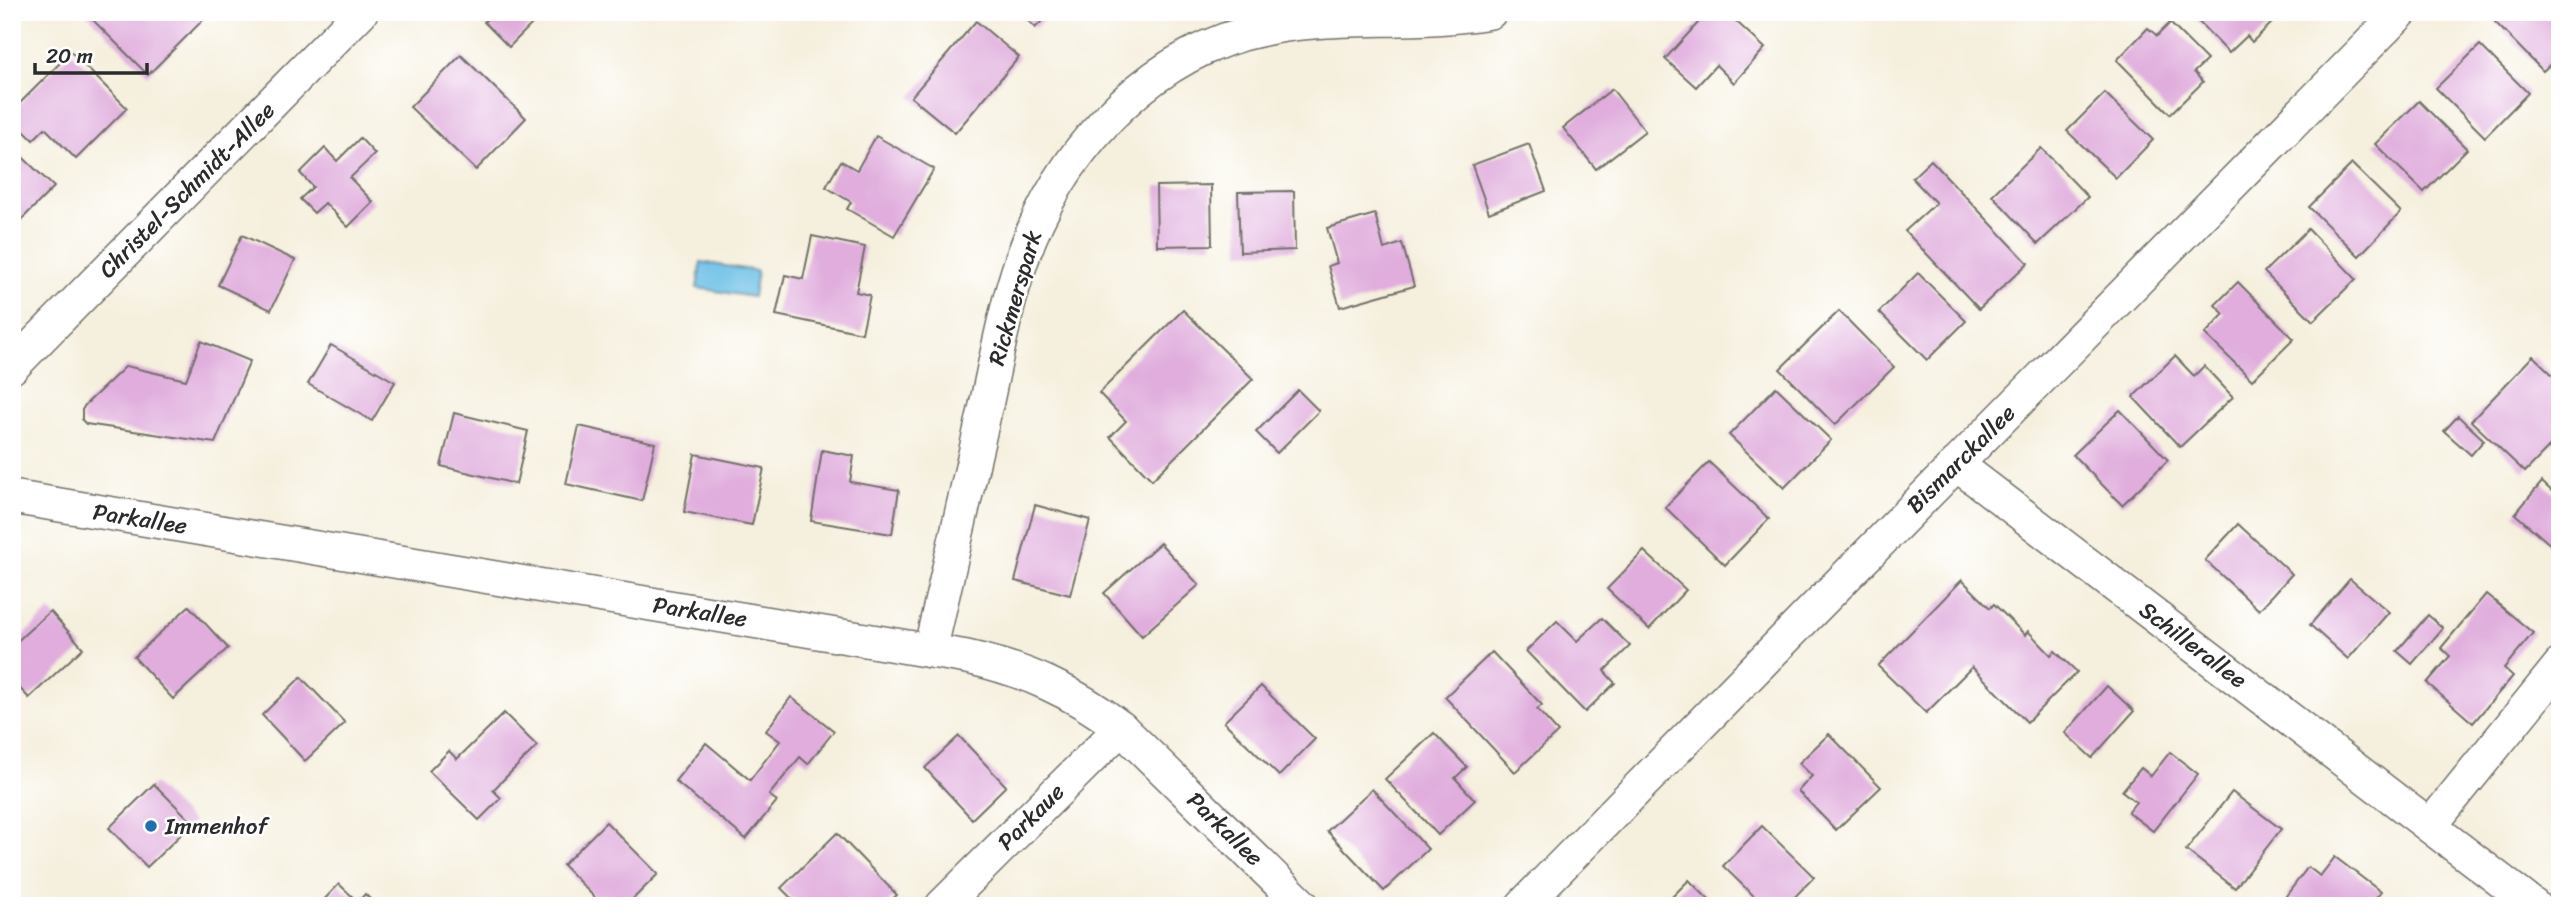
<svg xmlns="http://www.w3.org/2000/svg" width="2572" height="918" font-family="Sriracha,sans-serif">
  <rect width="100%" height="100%" fill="#fff"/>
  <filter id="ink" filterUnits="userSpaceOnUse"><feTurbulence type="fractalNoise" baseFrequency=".0143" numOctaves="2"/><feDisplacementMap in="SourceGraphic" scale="14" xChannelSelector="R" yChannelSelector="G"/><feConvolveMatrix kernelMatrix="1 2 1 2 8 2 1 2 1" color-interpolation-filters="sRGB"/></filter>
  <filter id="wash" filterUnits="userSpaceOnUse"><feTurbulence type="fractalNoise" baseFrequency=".00686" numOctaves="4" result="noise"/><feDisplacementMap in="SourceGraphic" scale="28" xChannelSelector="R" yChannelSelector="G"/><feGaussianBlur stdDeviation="1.57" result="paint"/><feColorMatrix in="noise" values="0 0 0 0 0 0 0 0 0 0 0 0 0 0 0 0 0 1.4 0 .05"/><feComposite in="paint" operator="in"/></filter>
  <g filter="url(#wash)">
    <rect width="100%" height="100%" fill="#f5efdd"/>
    <!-- water -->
    <path fill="#69bee6" stroke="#4a7488" stroke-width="2" d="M701,262L757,271L753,297L697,288Z"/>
    <g id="blocks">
      <!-- building -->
      <g fill="#e0addd">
        <path d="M85,12H198L204,19L148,75Z"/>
        <path d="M493,12H544L509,47L484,22Z"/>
        <path d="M1020,12H1051L1035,28Z"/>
        <path d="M1708,12H1726L1765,48L1734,83L1716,65L1696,87L1665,59Z"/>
        <path d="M2189,12H2271L2277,18L2252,42L2247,36L2229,53Z"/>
        <path d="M2505,12H2560V55L2543,71L2495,22Z"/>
        <path d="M976,21L1019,57L955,133L911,97Z"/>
        <path d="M2170,23L2207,60L2194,72L2203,82L2170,114L2117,60L2148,28L2157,36Z"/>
        <path d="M2480,45L2528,93L2485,137L2436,88Z"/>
        <path d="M71,52L127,108L76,159L45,128L33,140L12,119V111Z"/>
        <path d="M461,55L526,118L476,170L410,107Z"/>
        <path d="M1612,89L1645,131L1596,169L1563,128Z"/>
        <path d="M2105,93L2153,140L2116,178L2067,131Z"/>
        <path d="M2419,101L2467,149L2424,192L2375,144Z"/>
        <path d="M876,136L934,169L894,236L847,209L851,202L826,187L841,161L857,170Z"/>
        <path d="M360,138L375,154L350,178L373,202L348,227L325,203L314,213L300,199L313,187L300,173L325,148L337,161Z"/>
        <path d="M1529,144L1546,191L1489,213L1472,165Z"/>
        <path d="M12,147L54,187L12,229Z"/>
        <path d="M2041,148L2088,197L2038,244L1992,195Z"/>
        <path d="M1931,160L2028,263L1979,309L1905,231L1936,203L1912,178Z"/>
        <path d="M2352,164L2401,212L2359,256L2309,207Z"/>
        <path d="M1211,185L1212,245L1157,246L1156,186Z"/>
        <path d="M1294,191L1295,250L1240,252L1238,192Z"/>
        <path d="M1375,214L1384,249L1402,243L1414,286L1340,307L1328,266L1337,263L1327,228Z"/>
        <path d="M2308,229L2356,279L2313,321L2264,272Z"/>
        <path d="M242,235L295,260L271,310L218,285Z"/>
        <path d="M812,236L865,247L856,292L870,295L862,333L776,315L785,275L803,279Z"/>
        <path d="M1918,273L1966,321L1927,360L1879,312Z"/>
        <path d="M2238,282L2294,339L2252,380L2205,334L2224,314L2215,305Z"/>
        <path d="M1183,310L1253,379L1152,480L1110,437L1126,421L1099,393Z"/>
        <path d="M1839,311L1894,367L1835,425L1780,369Z"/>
        <path d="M201,341L250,361L215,443L86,424L82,420V410L85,405L126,366L186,380Z"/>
        <path d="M331,345L395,382L372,421L308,384Z"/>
        <path d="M2175,356L2194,376L2204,366L2233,397L2180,447L2133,397Z"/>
        <path d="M2533,356L2560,382V436L2525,472L2471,421Z"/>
        <path d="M1776,387L1831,440L1784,488L1729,435Z"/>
        <path d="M1298,390L1319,411L1277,453L1256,432Z"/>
        <path d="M2120,410L2168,460L2122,505L2073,455Z"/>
        <path d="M454,413L528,431L516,484L441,466Z"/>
        <path d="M2458,416L2484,440L2471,455L2444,431Z"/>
        <path d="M579,426L655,443L642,501L566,484Z"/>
        <path d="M822,450L854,456L850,482L899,490L892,534L811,521Z"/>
        <path d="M695,454L764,468L752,525L684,512Z"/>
        <path d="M1709,462L1769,519L1725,565L1665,507Z"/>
        <path d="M2542,482L2556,495L2560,491V553L2515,514Z"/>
        <path d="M1035,505L1090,520L1070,595L1015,581Z"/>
        <path d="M2238,524L2292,574L2259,610L2205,560Z"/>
        <path d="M1160,543L1199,585L1142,636L1104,593Z"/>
        <path d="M1644,551L1686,590L1649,629L1607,589Z"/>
        <path d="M2350,579L2389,612L2348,659L2310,625Z"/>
        <path d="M1962,580L1990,608L1994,604L2025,635L2028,631L2051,655L2055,651L2077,672L2027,722L1972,667L1926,713L1878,666Z"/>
        <path d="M2486,594L2533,633L2504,668L2513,676L2473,723L2427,683L2450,656L2441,648Z"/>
        <path d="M189,606L228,648L173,699L134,657Z"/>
        <path d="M50,611L83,648L29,698L12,680V646Z"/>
        <path d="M2428,615L2443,628L2412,664L2397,651Z"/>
        <path d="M1602,618L1630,646L1604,671L1615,683L1585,712L1526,651L1557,621L1577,641Z"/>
        <path d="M1492,652L1542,705L1537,709L1558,732L1515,772L1445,697Z"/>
        <path d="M301,677L345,723L305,761L262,715Z"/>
        <path d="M1261,686L1315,739L1279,776L1224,722Z"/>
        <path d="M2107,686L2134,711L2092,758L2065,733Z"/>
        <path d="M791,697L834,731L808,764L800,757L769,795L777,801L746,839L675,781L706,743L750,780L780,741L766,731Z"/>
        <path d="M504,713L537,746L493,790L501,798L479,820L429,771L449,751L457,759Z"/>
        <path d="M1434,733L1467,767L1455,778L1475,800L1438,835L1385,779Z"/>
        <path d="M1829,734L1881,787L1836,830L1798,791L1812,776L1799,763Z"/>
        <path d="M959,736L1006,786L972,819L925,768Z"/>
        <path d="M2170,752L2198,774L2153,831L2128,812L2136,802L2122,791L2141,768L2151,776Z"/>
        <path d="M154,784L193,823L147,867L109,828Z"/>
        <path d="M1372,789L1428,849L1384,891L1327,831Z"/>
        <path d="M2232,792L2281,829L2235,888L2186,850Z"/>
        <path d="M606,822L658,874L626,906H603L563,865Z"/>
        <path d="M1762,826L1814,877L1786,906H1764L1723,866Z"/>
        <path d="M837,833L897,895L885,906H799L781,888Z"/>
        <path d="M2335,857L2381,892L2370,906H2300L2286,896L2308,867L2320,876Z"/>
        <path d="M1689,880L1715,906H1663Z"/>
        <path d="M339,884L358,902L365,894L377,906H318Z"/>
      </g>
    </g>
  </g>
  <g filter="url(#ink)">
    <use href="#blocks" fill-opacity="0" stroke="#727069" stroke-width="2"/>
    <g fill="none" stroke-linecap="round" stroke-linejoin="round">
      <defs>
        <g id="street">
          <path d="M12,367L361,12"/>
          <path d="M1956,464L2534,906"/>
          <path d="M12,497L967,657C1025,670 1073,691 1121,728L1303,906"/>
          <path d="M930,651C948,574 965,496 983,419C995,366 1004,311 1022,259C1057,159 1138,64 1243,34C1324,11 1408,26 1490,12"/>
          <path d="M2430,826L2560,665"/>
          <path d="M942,906L1121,728"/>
          <path d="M1522,906L2401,12"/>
        </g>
      </defs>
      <!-- street casing -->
      <use href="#street" stroke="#727069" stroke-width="36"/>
      <!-- street -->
      <use href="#street" stroke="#fff" stroke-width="33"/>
    </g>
  </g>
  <!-- markers -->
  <circle fill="#1f6fb2" stroke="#fff" stroke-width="2.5" cx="151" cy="826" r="7"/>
  <g text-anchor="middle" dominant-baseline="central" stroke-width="5" stroke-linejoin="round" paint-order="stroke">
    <!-- street labels -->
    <g font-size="23" fill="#2b2b2b" stroke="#fff">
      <text transform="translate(187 190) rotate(-45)">Christel-Schmidt-Allee</text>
      <text transform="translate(1015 298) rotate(-74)">Rickmerspark</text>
      <text transform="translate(1961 459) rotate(-45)">Bismarckallee</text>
      <text transform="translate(140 519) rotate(9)">Parkallee</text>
      <text transform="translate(700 612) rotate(9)">Parkallee</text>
      <text transform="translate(2193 645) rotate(37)">Schillerallee</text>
      <text transform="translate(1031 817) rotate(-45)">Parkaue</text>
      <text transform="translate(1225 829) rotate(44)">Parkallee</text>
    </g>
    <!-- poi labels -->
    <g font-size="23" fill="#2b2b2b" stroke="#fff" text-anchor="start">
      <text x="165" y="826">Immenhof</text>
    </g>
  </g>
  <!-- margin -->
  <rect width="2572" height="918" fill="none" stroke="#fff" stroke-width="42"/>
  <!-- scale -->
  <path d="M35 63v10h112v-10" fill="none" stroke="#2b2b2b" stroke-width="3.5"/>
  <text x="46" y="63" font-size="21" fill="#2b2b2b" stroke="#ffffff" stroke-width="5" paint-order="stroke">20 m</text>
</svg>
